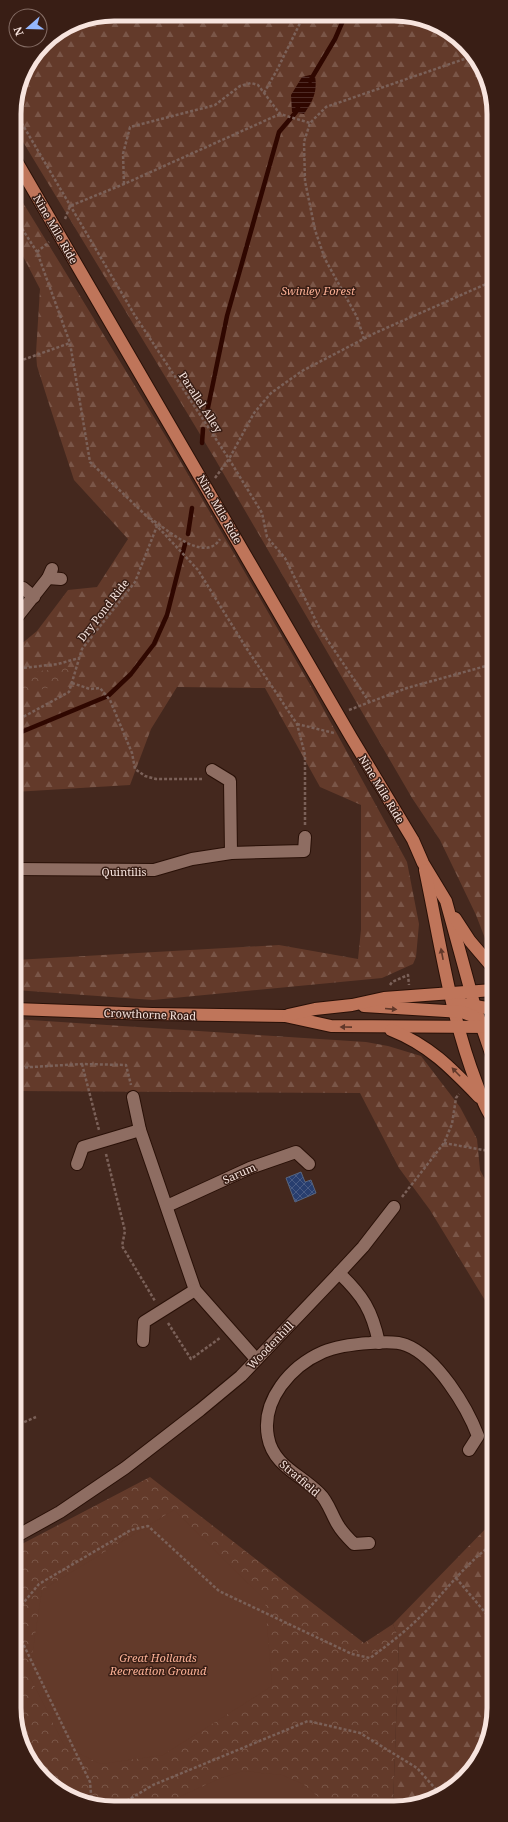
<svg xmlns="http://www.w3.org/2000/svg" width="508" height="1822" font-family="'Noto Serif',serif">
  <defs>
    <pattern id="forest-firs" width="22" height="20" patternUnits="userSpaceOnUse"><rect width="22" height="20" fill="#633a2a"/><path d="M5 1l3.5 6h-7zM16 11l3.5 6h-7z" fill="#7a5648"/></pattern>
    <pattern id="park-crowns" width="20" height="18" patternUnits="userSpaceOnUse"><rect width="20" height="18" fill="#633a2a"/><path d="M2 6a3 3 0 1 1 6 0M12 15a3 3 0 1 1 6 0" fill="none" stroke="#7a5648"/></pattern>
    <pattern id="water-rules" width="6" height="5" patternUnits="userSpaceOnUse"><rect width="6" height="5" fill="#2f0700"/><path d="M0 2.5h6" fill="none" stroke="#4e2b25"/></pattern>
    <pattern id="building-cross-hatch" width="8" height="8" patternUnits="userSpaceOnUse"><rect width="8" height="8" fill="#283e6f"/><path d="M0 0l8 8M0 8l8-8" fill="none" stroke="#485a83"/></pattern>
  </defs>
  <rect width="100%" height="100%" fill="#44281e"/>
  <!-- forest -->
  <g fill="url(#forest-firs)">
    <path d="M114,14L414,16L444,27L469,48L493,101V945L486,941L476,915L440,840L412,798L215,459L14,127C14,80 32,44 75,22C86,17 102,16 114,14Z"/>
    <path d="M14,188L168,440L312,688L407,862L419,924L416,957L413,964L382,978L153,1000L15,990V960L279,945L358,959L361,930V805L320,787L265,688L177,687L151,729L130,785L14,792V650L37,631L68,590L97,587L128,539L74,480L50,407L37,366L36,353L40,289L14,239Z"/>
    <path d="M15,1019L366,1042L388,1046L421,1056L460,1107L477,1139L480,1170L494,1196V1315L430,1210L399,1168L360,1093L15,1091Z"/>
    <path d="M494,1520V1714L486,1746L469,1774L438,1798L407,1807H393L399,1639L393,1624Z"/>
  </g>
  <!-- park -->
  <g fill="url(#park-crowns)">
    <path d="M72,667L64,685L17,694L15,674Z"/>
    <path d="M150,1477L364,1643L393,1624L399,1639L393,1807L94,1806L43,1778L24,1752L15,1721V1552L20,1545Z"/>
  </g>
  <!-- pitch -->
  <g fill="#633a2a">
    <path d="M174,1510L265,1600L272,1686L163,1755L101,1764L65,1747L29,1675L42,1590Z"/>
    <path d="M243,1771L282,1775L303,1784L330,1807L164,1806L170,1801L221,1778Z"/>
  </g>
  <!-- water -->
  <path fill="url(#water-rules)" d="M310,75L315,76C318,92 312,102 304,114L292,112L291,95L302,77Z"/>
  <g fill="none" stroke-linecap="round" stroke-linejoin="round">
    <!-- stream -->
    <g stroke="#2f0700" stroke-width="4.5">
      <path d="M310,81L335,39L345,16"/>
      <path d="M206,417L227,316L279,132L296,112L298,107"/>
      <path d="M202,443L203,429"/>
      <path d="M188,534L192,508"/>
      <path d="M14,735L108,696L131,674L154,644L167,615L185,544"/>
    </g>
  </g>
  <!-- building -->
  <path fill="url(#building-cross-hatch)" stroke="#57657f" d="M301,1172L305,1182L311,1180L316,1193L295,1202L286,1178Z"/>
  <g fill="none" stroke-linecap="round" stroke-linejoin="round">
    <defs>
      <g id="minor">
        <path d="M48,578L61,579"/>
        <path d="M23,588L34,597"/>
        <path d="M14,621L48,578L52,569"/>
        <path d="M212,770L230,781L231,853"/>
        <path d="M15,869L154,870L192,859L231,853L304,851L305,837"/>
        <path d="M133,1097L140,1130L195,1290L256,1359"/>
        <path d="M77,1164L83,1147L140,1130"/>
        <path d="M167,1206L250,1168L296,1152L309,1164"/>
        <path d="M339,1273C363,1296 372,1310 379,1343"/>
        <path d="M143,1341L144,1322L195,1290"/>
        <path d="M15,1537L60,1512L125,1468L200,1410L241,1376L339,1273L363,1247L394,1207"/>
        <path d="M369,1543L354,1544C348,1538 342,1532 338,1525C332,1516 328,1501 320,1494C302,1475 273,1466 268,1437C261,1400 291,1366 323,1352C337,1346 355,1344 370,1343C381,1342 397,1341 406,1345C437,1357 467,1407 478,1436L469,1450"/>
      </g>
      <g id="major">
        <path d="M14,157L351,737L413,840L423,863L446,901L475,1007L494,1062"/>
        <path d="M425,870C440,941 450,1014 476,1082C481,1095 485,1110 494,1120"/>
        <path d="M455,918L470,941L493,968"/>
        <path d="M450,993L463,1004L493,1009"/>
        <path d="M364,1006L462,1012L473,1016L480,1025"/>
        <path d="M15,1009L152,1014L285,1016L331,1026L494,1027"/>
        <path d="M288,1015L315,1009L352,1005L384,998L493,990"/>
        <path d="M391,1030C429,1045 451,1068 479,1097"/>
      </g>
    </defs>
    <!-- minor casing -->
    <use href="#minor" stroke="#291007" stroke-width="14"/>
    <!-- major casing -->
    <use href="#major" stroke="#291007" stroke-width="14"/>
    <!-- path -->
    <g stroke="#7b6159" stroke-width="2.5" stroke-dasharray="3 2" stroke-linecap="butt">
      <path d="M264,93L277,70L304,15"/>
      <path d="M14,110L134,314L229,459L262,513L267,537L285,558L320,629L370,703"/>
      <path d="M124,184L123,154L130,127L215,105L240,86L251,83L258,85L280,114L310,123"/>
      <path d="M14,216L37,252L70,343L90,462L157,526L198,570L245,646L297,724L305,755V825"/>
      <path d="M65,219L70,206L124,184L280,114"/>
      <path d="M37,252L49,242"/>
      <path d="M364,339L357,317L325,259L315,230L305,181L304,142L310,123L326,107L473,56"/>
      <path d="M14,363L70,343"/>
      <path d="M215,478L229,459L254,413L271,393L302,371L375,333L493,281"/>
      <path d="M150,518C166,529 205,564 220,539"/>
      <path d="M14,669L58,664L79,658"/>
      <path d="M72,683L90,689L100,688L110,700L132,753L135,769L145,776L156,779H202"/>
      <path d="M349,710L407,688L493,664"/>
      <path d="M14,719L23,717L69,692L82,649L135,582L157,526"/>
      <path d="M297,724L334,733"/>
      <path d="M390,985L392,982L408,975L409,985"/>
      <path d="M82,1064L99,1130"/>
      <path d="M15,1068L82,1064L126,1065L131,1085"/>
      <path d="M444,1143L489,1151"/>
      <path d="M106,1154L125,1231L122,1246L155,1301"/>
      <path d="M402,1197L444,1143L452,1124L456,1098L459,1094"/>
      <path d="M168,1323L191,1359L220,1338"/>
      <path d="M15,1426L36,1417"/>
      <path d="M456,1578L494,1623"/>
      <path d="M15,1613L39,1584L131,1530L148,1526L219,1591L352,1654L370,1658C391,1643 412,1626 429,1608C450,1585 469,1561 494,1543"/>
      <path d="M15,1627L90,1782L92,1805"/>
      <path d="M118,1806L153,1785L308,1721L360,1733L417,1768L441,1795"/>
    </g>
    <!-- minor -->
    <use href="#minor" stroke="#8e6d62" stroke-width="12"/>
    <!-- major -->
    <use href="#major" stroke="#bf755a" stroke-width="12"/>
  </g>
  <!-- one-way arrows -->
  <defs><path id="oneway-solid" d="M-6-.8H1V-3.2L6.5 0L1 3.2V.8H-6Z"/></defs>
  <g fill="#61382a">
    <use href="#oneway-solid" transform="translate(442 954) rotate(-101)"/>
    <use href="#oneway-solid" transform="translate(391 1009) rotate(5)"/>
    <use href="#oneway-solid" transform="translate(346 1027) rotate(-179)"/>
    <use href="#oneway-solid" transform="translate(456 1072) rotate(-134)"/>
  </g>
  <g text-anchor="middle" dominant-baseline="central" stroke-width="3" stroke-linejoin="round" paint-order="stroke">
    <!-- street labels -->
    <g font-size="11" fill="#f7e4de" stroke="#391e15">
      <text transform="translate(56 229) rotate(60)">Nine Mile Ride</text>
      <text transform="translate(201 402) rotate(57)">Parallel Alley</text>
      <text transform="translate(220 509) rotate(60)">Nine Mile Ride</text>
      <text transform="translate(103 610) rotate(-52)">Dry Pond Ride</text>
      <text transform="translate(382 789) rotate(59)">Nine Mile Ride</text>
      <text x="124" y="871">Quintilis</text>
      <text transform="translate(150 1014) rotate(2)">Crowthorne Road</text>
      <text transform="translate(239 1173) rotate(-24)">Sarum</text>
      <text transform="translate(270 1345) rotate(-46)">Woodenhill</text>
      <text transform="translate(300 1478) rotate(41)">Stratfield</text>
    </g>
    <!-- park labels -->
    <g font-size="11" font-style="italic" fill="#fab095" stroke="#391e15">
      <text x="318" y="290">Swinley Forest</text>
      <text x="158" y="1657">Great Hollands<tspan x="158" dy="13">Recreation Ground</tspan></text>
    </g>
  </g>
  <!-- crop -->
  <path d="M0 0H508V1822H0ZM114 21H394A93 93 0 0 1 487 114V1708A93 93 0 0 1 394 1801H114A93 93 0 0 1 21 1708V114A93 93 0 0 1 114 21Z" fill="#391e15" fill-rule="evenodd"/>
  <path fill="none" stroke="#f7e4de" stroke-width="5" d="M114 21H394A93 93 0 0 1 487 114V1708A93 93 0 0 1 394 1801H114A93 93 0 0 1 21 1708V114A93 93 0 0 1 114 21Z"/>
  <!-- north arrow -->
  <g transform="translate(28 28) rotate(250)"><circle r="19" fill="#391e15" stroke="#856d65"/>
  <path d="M0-3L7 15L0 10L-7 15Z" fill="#94b7fd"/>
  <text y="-6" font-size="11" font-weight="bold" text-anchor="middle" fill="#f7e4de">N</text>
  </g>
</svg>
